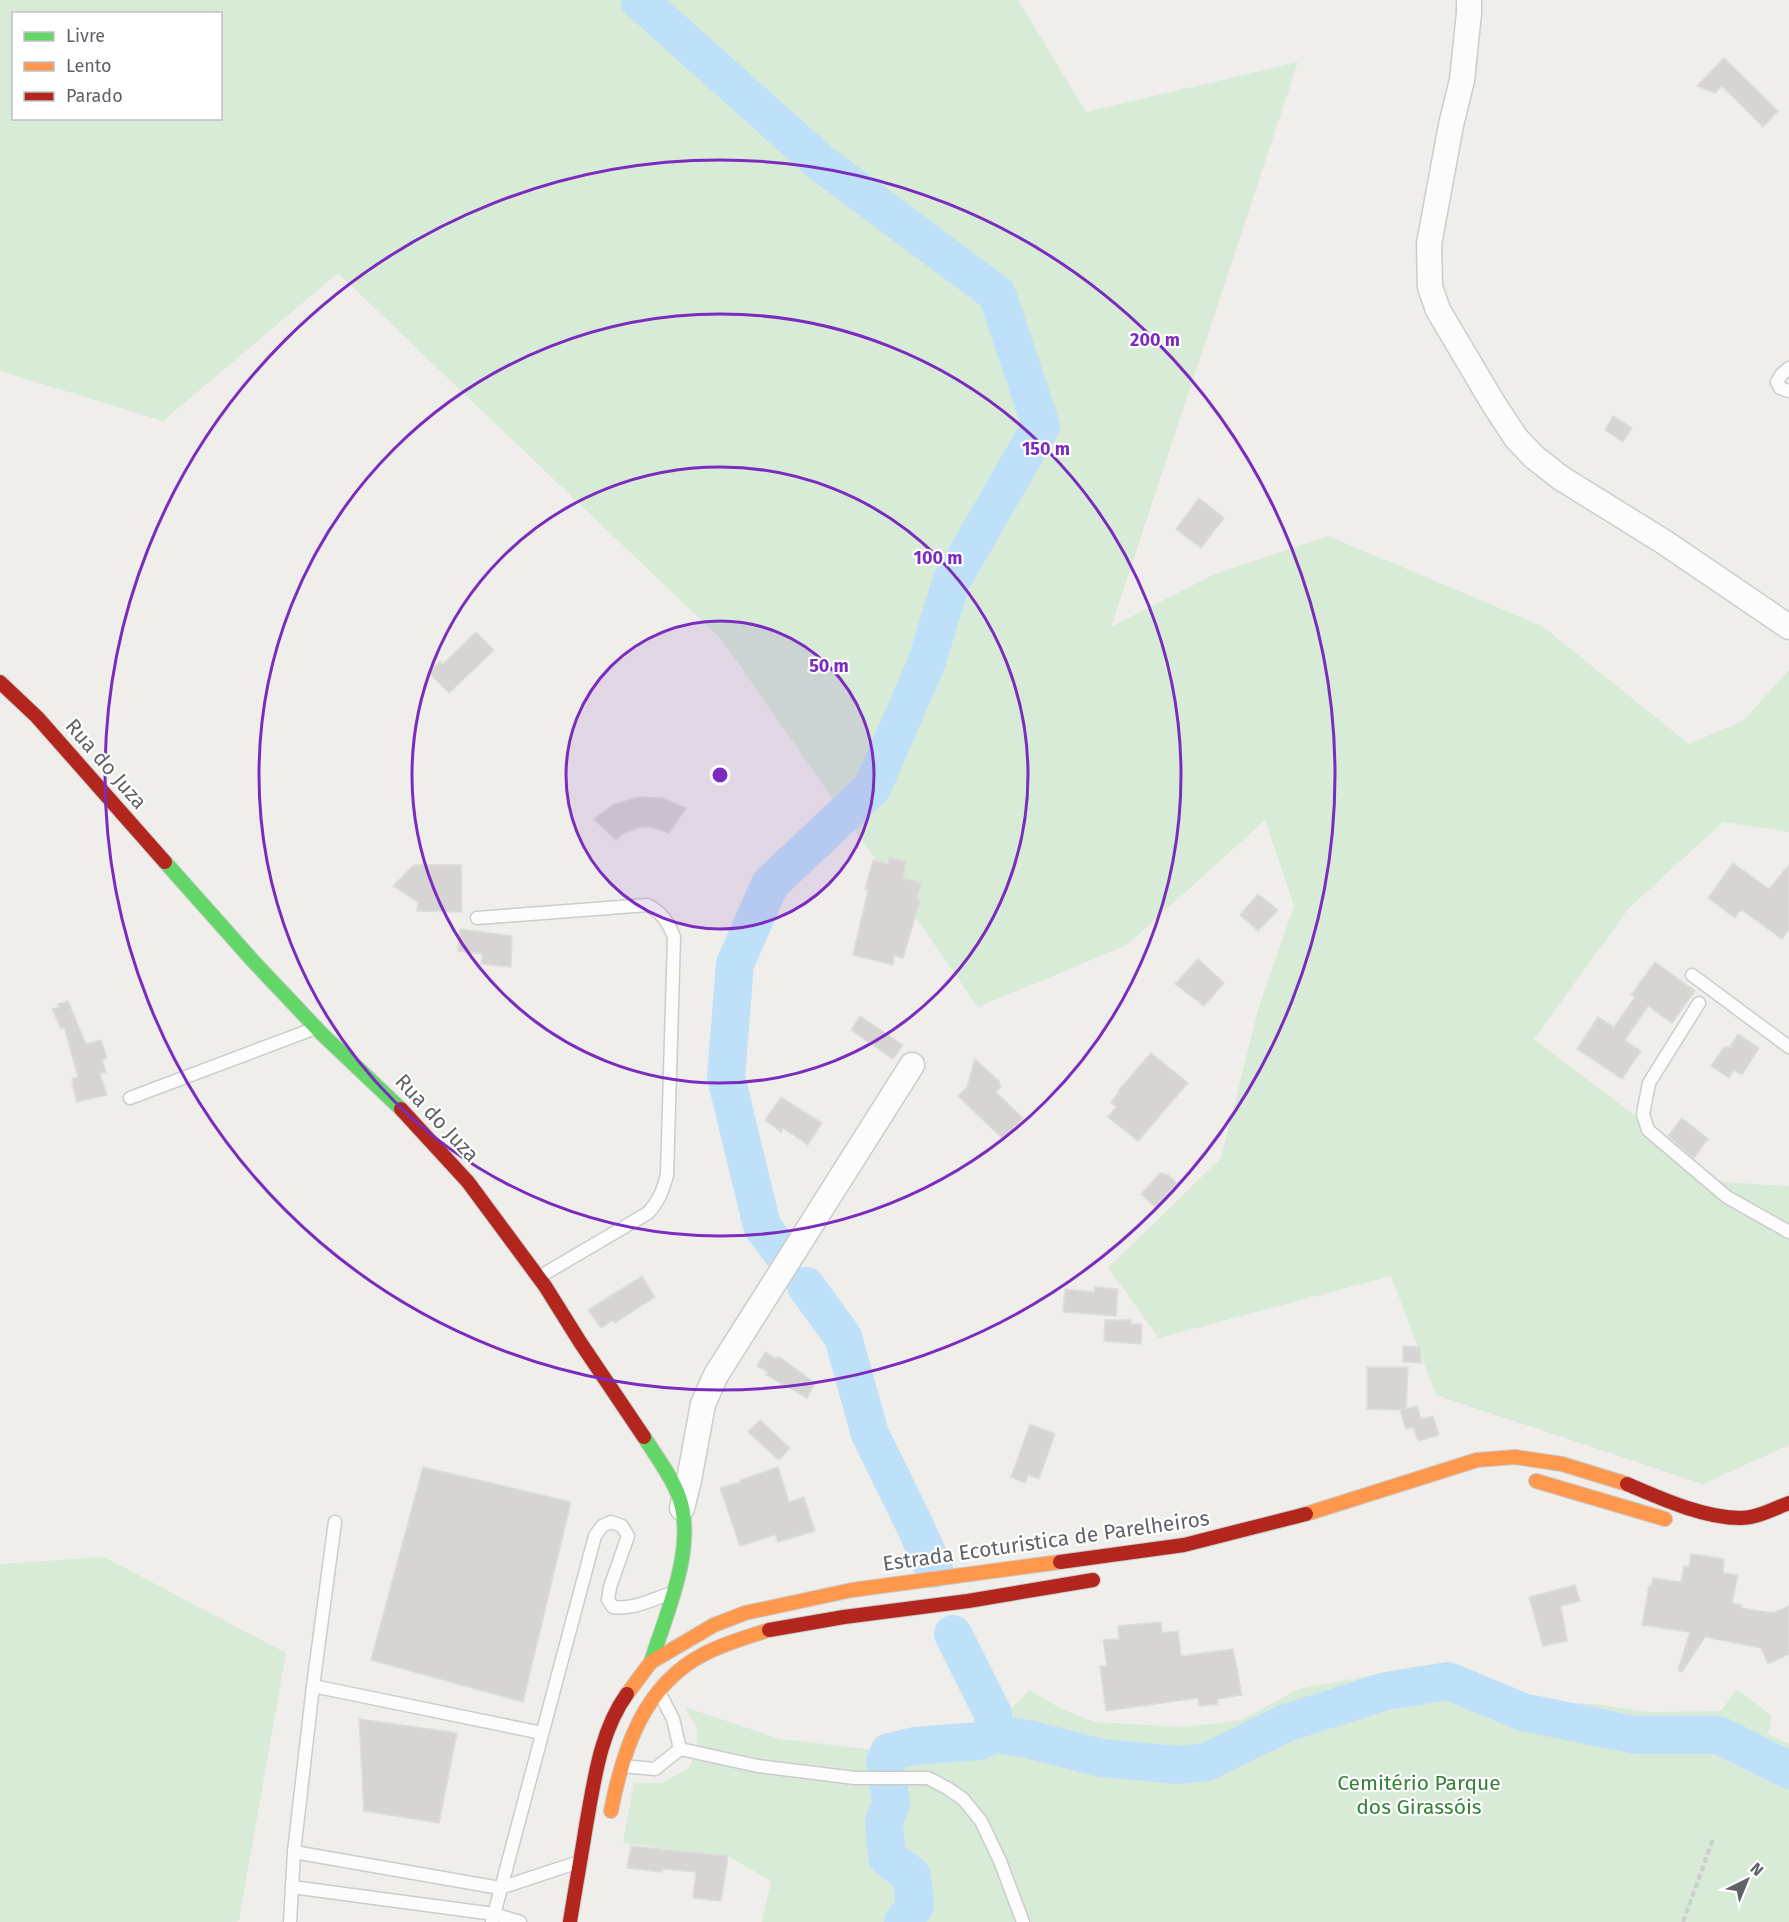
<svg xmlns="http://www.w3.org/2000/svg" width="1789" height="1922" font-family="'Fira Sans',sans-serif">
  <rect width="100%" height="100%" fill="#efeeea"/>
  <!-- green -->
  <g fill="#d8ebd6" fill-rule="evenodd">
    <path d="M0,0H1018L1086,112L1298,62L1111,627L1213,575L1328,536L1542,626L1689,744L1743,721L1789,670V832L1723,822L1629,908L1534,1039L1722,1182L1789,1186V1445L1703,1484L1436,1395L1391,1276L1159,1338L1108,1268L1221,1158L1258,1010L1294,906L1265,820L1127,945L978,1007L722,640L338,273L163,421L0,371ZM14,14H220V118H14Z"/>
    <path d="M104,1557L286,1653L239,1920L237,1922H0V1564Z"/>
    <path d="M1420,1666L1461,1668L1507,1698L1604,1705L1648,1712L1721,1711L1735,1691L1742,1693L1772,1716L1768,1734L1789,1744V1922H762L771,1881L728,1856L623,1843L634,1783H662L689,1768L697,1749V1728L685,1707L780,1739L876,1750C886,1747 892,1738 904,1735C920,1732 935,1734 951,1734C989,1735 1005,1714 1030,1690L1061,1709L1095,1722L1185,1727L1241,1720L1299,1689Z"/>
  </g>
  <g fill="none" stroke-linecap="round" stroke-linejoin="round">
    <!-- river -->
    <g stroke="#bfe0f9" stroke-width="38">
      <path d="M639,0L821,163L997,294L1041,426L951,582L926,664L872,788L770,884L735,964L726,1077L762,1226L785,1257"/>
      <path d="M806,1286L843,1337L870,1434L916,1528L934,1569"/>
      <path d="M953,1634L993,1714L994,1734"/>
      <path d="M903,1922L915,1906L912,1876L887,1857L884,1822L891,1803L885,1762L889,1752L915,1746L979,1741L994,1734L1028,1739L1101,1758L1178,1765L1207,1762L1286,1723L1386,1691L1448,1681L1523,1712L1635,1735H1719L1789,1770"/>
    </g>
  </g>
  <!-- building -->
  <g fill="#d6d5d3" stroke="#deddd9" stroke-width="1.5">
    <path d="M1724,58L1778,111L1763,127L1722,86L1715,93L1697,86Z"/>
    <path d="M1613,416L1632,428L1623,442L1605,430Z"/>
    <path d="M1199,498L1224,518L1201,548L1176,529Z"/>
    <path d="M476,632L494,650L449,693L429,673L440,661L443,664Z"/>
    <path d="M637,797L662,798L686,808L669,833L651,827H640L622,834L616,840L594,819L613,805Z"/>
    <path d="M889,857L906,862L903,878L921,883L917,899L920,900L903,958L894,956L893,965L853,955L868,890L865,889L873,860L888,864Z"/>
    <path d="M1733,863L1769,889L1789,865V929L1782,939L1743,911H1740L1735,918L1708,898Z"/>
    <path d="M414,865H461L462,912L417,911L418,902L393,886Z"/>
    <path d="M1258,894L1278,910L1258,931L1240,915Z"/>
    <path d="M460,929L512,936L511,967L481,964L483,954L458,951Z"/>
    <path d="M1198,959L1224,983L1204,1006L1175,984Z"/>
    <path d="M1655,962L1695,991L1672,1023L1648,1006L1625,1040L1641,1051L1622,1079L1577,1049L1598,1017L1614,1027L1635,997L1631,995Z"/>
    <path d="M68,1001L86,1044L101,1040L107,1058L102,1060L106,1072L100,1074L107,1095L77,1102L72,1084H74L72,1078L78,1077L64,1027L61,1029L52,1009L59,1007L58,1004Z"/>
    <path d="M860,1016L903,1045L893,1059L851,1030Z"/>
    <path d="M1738,1034L1759,1048L1742,1075L1734,1070L1729,1078L1711,1066L1724,1047H1730Z"/>
    <path d="M1151,1053L1188,1083L1138,1141L1108,1117L1116,1107L1111,1102L1119,1092L1118,1091Z"/>
    <path d="M975,1059L1000,1082L999,1084L1001,1086L996,1092L1023,1118L1003,1139L958,1096L967,1087Z"/>
    <path d="M781,1097L822,1123L808,1145L783,1128L781,1132L765,1120Z"/>
    <path d="M1682,1118L1708,1139L1694,1158L1668,1136Z"/>
    <path d="M1160,1173L1168,1175L1177,1183L1155,1207L1141,1194Z"/>
    <path d="M642,1276L655,1297L615,1323L613,1320L601,1328L588,1310Z"/>
    <path d="M1095,1287L1118,1289L1116,1316L1063,1312L1065,1289L1094,1292Z"/>
    <path d="M1105,1320H1131V1324H1142L1141,1344L1104,1341Z"/>
    <path d="M1403,1346L1420,1347L1421,1363L1403,1362Z"/>
    <path d="M765,1352L776,1359L778,1356L815,1383L807,1398L766,1375L768,1372L757,1366Z"/>
    <path d="M1367,1367H1408L1406,1409L1417,1406L1421,1419L1433,1416L1439,1435L1418,1441L1413,1427L1406,1429L1400,1410H1403L1367,1409Z"/>
    <path d="M760,1420L790,1448L779,1460L748,1432Z"/>
    <path d="M1030,1424L1055,1434L1039,1479L1028,1475L1025,1483L1011,1477Z"/>
    <path d="M423,1467L571,1502L523,1702L371,1660Z"/>
    <path d="M778,1467L789,1502L804,1497L815,1531L778,1542L775,1535L740,1546L720,1488L741,1482L740,1480Z"/>
    <path d="M1691,1554L1724,1559L1723,1573L1738,1575L1732,1603L1742,1605L1741,1608L1774,1613L1789,1606V1654L1768,1664L1761,1648L1705,1637L1682,1672L1678,1670L1690,1632L1642,1625L1649,1586H1651L1653,1578L1681,1582L1684,1566L1689,1567Z"/>
    <path d="M1575,1585L1580,1601L1561,1606L1567,1641L1543,1646L1529,1597Z"/>
    <path d="M1161,1622L1162,1633L1178,1631L1181,1656L1233,1649L1242,1695L1217,1699L1218,1704L1199,1706L1198,1698L1106,1711L1100,1666H1107L1103,1640L1119,1639L1118,1626Z"/>
    <path d="M359,1719L457,1733L439,1823L364,1811Z"/>
    <path d="M631,1846L728,1856L721,1901L693,1898L696,1872L663,1869L662,1872L627,1868Z"/>
  </g>
  <g fill="none" stroke-linecap="round" stroke-linejoin="round">
    <defs>
      <g id="lane">
        <path d="M1789,368L1782,374L1777,382L1780,388L1789,391"/>
        <path d="M477,918L647,905C662,912 668,922 674,937L667,1175C663,1190 659,1201 648,1213L539,1277"/>
        <path d="M1692,975L1789,1047"/>
        <path d="M1699,1003L1649,1083L1643,1114L1648,1130L1727,1197L1789,1232"/>
        <path d="M130,1098L313,1029"/>
        <path d="M313,1686L335,1522"/>
        <path d="M659,1692L673,1719L680,1749"/>
        <path d="M622,1766L655,1769L680,1749L758,1766L855,1778H928L947,1788L963,1799L981,1821L1000,1861L1023,1922"/>
        <path d="M294,1852L500,1888L576,1863"/>
        <path d="M292,1887L494,1914L520,1922"/>
        <path d="M290,1922L294,1852L313,1686L542,1733"/>
        <path d="M492,1922L595,1536L602,1526L611,1522L622,1526L628,1536L610,1587L608,1600L613,1607C632,1610 651,1600 669,1594"/>
      </g>
      <g id="street">
        <path d="M1469,0V13L1462,80L1451,125L1429,244L1430,287L1438,310L1493,403L1516,438L1534,457L1561,478L1664,542L1789,627"/>
        <path d="M682,1508L689,1480L703,1404L716,1375L912,1065"/>
      </g>
      <g id="fast">
        <path d="M165,862L253,961L322,1034L401,1109"/>
        <path d="M644,1437C656,1456 671,1475 679,1497C697,1547 666,1614 651,1662"/>
      </g>
      <g id="slow">
        <path d="M1536,1481L1665,1519"/>
        <path d="M1306,1514L1477,1460L1515,1457L1562,1464L1627,1484"/>
        <path d="M627,1694L651,1662L714,1625L745,1613L852,1590L1060,1562"/>
        <path d="M611,1811C623,1749 644,1685 704,1654C725,1643 747,1637 769,1630"/>
      </g>
      <g id="jam">
        <path d="M0,682L37,717L165,862"/>
        <path d="M401,1109L468,1182L545,1286L580,1342L644,1437"/>
        <path d="M1627,1484C1660,1498 1703,1518 1740,1518C1757,1518 1773,1509 1789,1503"/>
        <path d="M1060,1562L1184,1545L1306,1514"/>
        <path d="M769,1630L844,1617L968,1601L1093,1580"/>
        <path d="M570,1922C575,1890 581,1858 586,1826C594,1782 600,1731 627,1694"/>
      </g>
    </defs>
    <!-- lane casing -->
    <use href="#lane" stroke="#cbcccc" stroke-width="15"/>
    <!-- street casing -->
    <use href="#street" stroke="#cbcccc" stroke-width="27"/>
    <!-- fast casing -->
    <use href="#fast" stroke="#cacacb" stroke-width="16"/>
    <!-- slow casing -->
    <use href="#slow" stroke="#cacacb" stroke-width="16"/>
    <!-- jam casing -->
    <use href="#jam" stroke="#cacacb" stroke-width="16"/>
    <!-- path -->
    <path stroke="#cacfcc" stroke-width="4" stroke-dasharray="6 3" stroke-linecap="butt" d="M1683,1922L1713,1839"/>
    <!-- lane -->
    <use href="#lane" stroke="#fdfcfc" stroke-width="12"/>
    <!-- street -->
    <use href="#street" stroke="#fdfcfc" stroke-width="24"/>
    <!-- fast -->
    <use href="#fast" stroke="#63d668" stroke-width="14"/>
    <!-- slow -->
    <use href="#slow" stroke="#ff974d" stroke-width="14"/>
    <!-- jam -->
    <use href="#jam" stroke="#b3261e" stroke-width="14"/>
  </g>
  <!-- distance rings -->
  <circle cx="720" cy="775" r="154" fill="#7b2cbf" fill-opacity=".12"/>
  <g fill="none" stroke="#7b2cbf" stroke-width="3">
    <circle cx="720" cy="775" r="154"/>
    <circle cx="720" cy="775" r="308"/>
    <circle cx="720" cy="775" r="461"/>
    <circle cx="720" cy="775" r="615"/>
  </g>
  <g text-anchor="middle" dominant-baseline="central" stroke-width="4.5" stroke-linejoin="round" paint-order="stroke">
    <!-- street labels -->
    <g font-size="21" fill="#5f6368" stroke="#fff">
      <text transform="translate(106 764) rotate(49)">Rua do Juza</text>
      <text transform="translate(437 1118) rotate(47)">Rua do Juza</text>
      <text transform="translate(1046 1541) rotate(-8)">Estrada Ecoturistica de Parelheiros</text>
    </g>
    <!-- park labels -->
    <g font-size="21" fill="#348238" stroke="#fff">
      <text x="1419" y="1783">Cemitério Parque<tspan x="1419" dy="24">dos Girassóis</tspan></text>
    </g>
  </g>
  <circle cx="720" cy="775" r="9" fill="#7b2cbf" stroke="#fff" stroke-width="3"/>
  <g font-size="18" text-anchor="middle" font-weight="bold" fill="#7b2cbf" stroke="#fff" stroke-width="4.5" stroke-linejoin="round" paint-order="stroke">
    <text x="1155" y="346">200 m</text>
    <text x="1046" y="455">150 m</text>
    <text x="938" y="564">100 m</text>
    <text x="829" y="672">50 m</text>
  </g>
  <!-- legend -->
  <rect x="12" y="12" width="210" height="108" fill="#ffffff" stroke="#bfc1c3" stroke-width="1.5"/>
  <rect x="24" y="32" width="30" height="9" fill="#63d668" stroke="#bfc1c3" stroke-width="1.5"/>
  <text x="66" y="42" font-size="18" fill="#5f6368">Livre</text>
  <rect x="24" y="62" width="30" height="9" fill="#ff974d" stroke="#bfc1c3" stroke-width="1.5"/>
  <text x="66" y="72" font-size="18" fill="#5f6368">Lento</text>
  <rect x="24" y="92" width="30" height="9" fill="#b3261e" stroke="#bfc1c3" stroke-width="1.5"/>
  <text x="66" y="102" font-size="18" fill="#5f6368">Parado</text>
  <!-- north arrow -->
  <g transform="translate(1747 1880) rotate(43)" stroke="#ffffff" stroke-width="4.5" paint-order="stroke">
  <path d="M0-4.5L10 22L0 15L-10 22Z" fill="#5f6368"/>
  <text y="-9" font-size="16" font-weight="bold" text-anchor="middle" fill="#5f6368">N</text>
  </g>
</svg>
